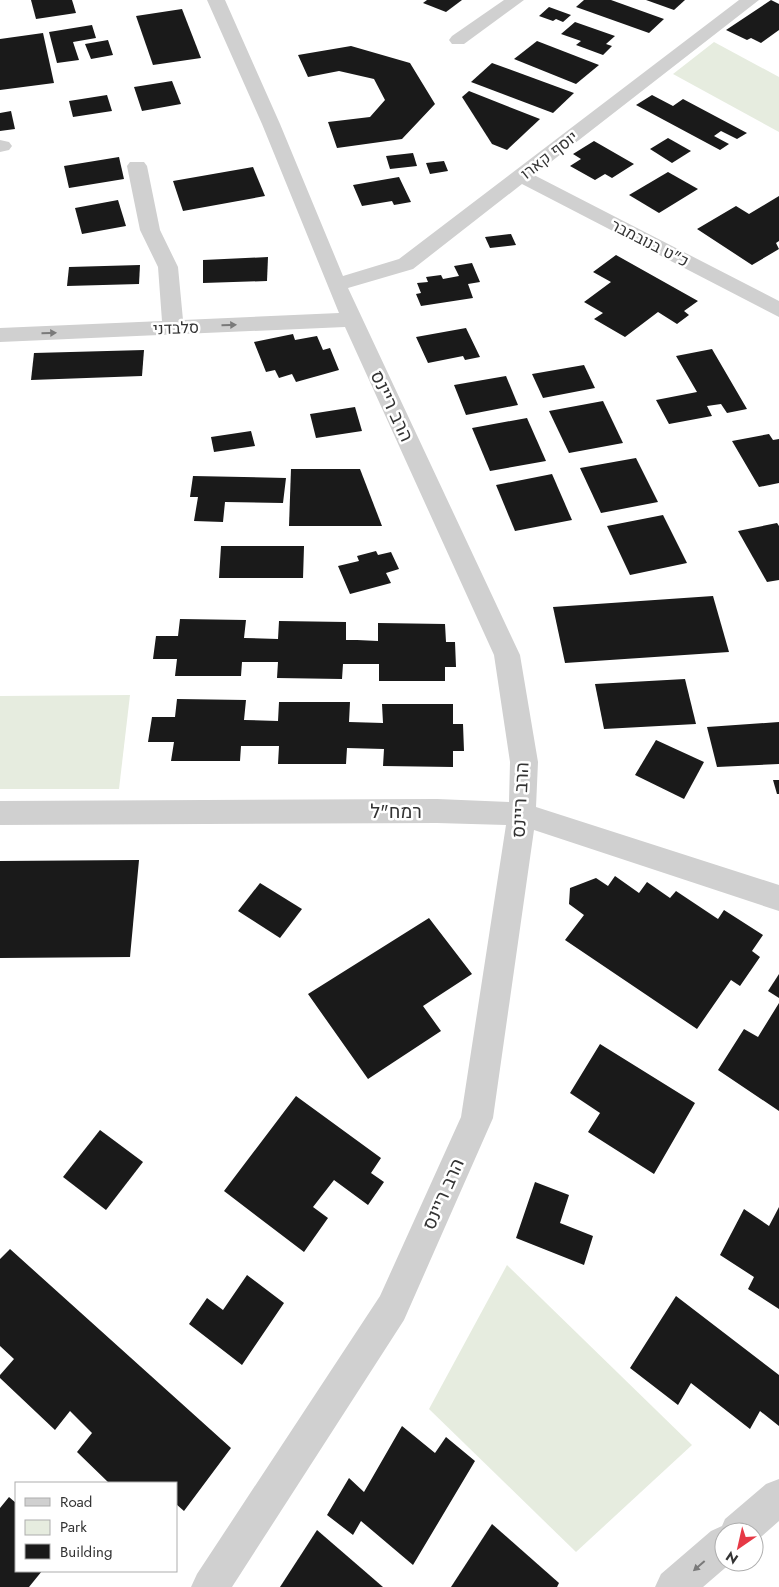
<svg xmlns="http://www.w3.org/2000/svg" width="779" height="1587" font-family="Jost,Heebo,sans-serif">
  <rect width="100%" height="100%" fill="#fff"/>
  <!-- green -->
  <g fill="#e6ecdf">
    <path d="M714,42L779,77V132L673,74Z"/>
    <path d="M130,695L119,789H0V696Z"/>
    <path d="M507,1265L692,1445L576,1552L429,1409Z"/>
  </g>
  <!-- building -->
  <g fill="#1a1a1a">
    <path d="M31,0H72L76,13L36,19Z"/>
    <path d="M427,0H462L446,12L423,3Z"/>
    <path d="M584,0H611L664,19L649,33L576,7Z"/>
    <path d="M646,0H685L674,10Z"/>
    <path d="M771,0L779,4V30L761,43L751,38L747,40L726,30Z"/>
    <path d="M549,7L571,15L563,22L556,19L553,21L539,16Z"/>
    <path d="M182,9L201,58L153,65L136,16Z"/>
    <path d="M575,22L615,36L606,44L612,46L603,55L576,45L581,41L561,34Z"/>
    <path d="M92,25L96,38L73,42L79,60L57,63L49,32Z"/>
    <path d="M43,33L54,83L0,90V39Z"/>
    <path d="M108,40L113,55L91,59L85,44Z"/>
    <path d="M537,41L599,65L576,84L514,59Z"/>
    <path d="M351,46L410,63L435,104L402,139L337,148L328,122L370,117L385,100L374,79L339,71L308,77L298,55Z"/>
    <path d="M492,63L574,93L553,113L471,82Z"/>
    <path d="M172,81L181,104L142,111L134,87Z"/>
    <path d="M469,91L540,119L507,150L492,144L462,97Z"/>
    <path d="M107,95L112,111L73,117L69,101Z"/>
    <path d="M652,95L673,106L683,99L747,133L737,139L721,131L714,136L729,144L720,150L636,105Z"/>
    <path d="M11,111L15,129L0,131V113Z"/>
    <path d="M668,138L691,151L672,163L650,149Z"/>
    <path d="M594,141L634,164L612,178L605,174L595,180L570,166L581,159L573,154Z"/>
    <path d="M413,153L417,166L390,169L386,156Z"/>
    <path d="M119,157L124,179L69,188L64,166Z"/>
    <path d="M444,161L448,171L430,174L426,163Z"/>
    <path d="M253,167L265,196L183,211L173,181Z"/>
    <path d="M668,172L698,189L659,213L629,195Z"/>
    <path d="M399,177L411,202L394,205L392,201L362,206L353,185Z"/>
    <path d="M779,196V241L776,243L779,249L752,265L697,229L736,206L749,214Z"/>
    <path d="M118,200L126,226L82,234L75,208Z"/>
    <path d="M511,234L516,245L490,248L485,237Z"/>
    <path d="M616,255L698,301L684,311L689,315L677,324L658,312L625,337L594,319L603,313L584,302L611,282L593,272Z"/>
    <path d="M268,257L267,281L203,283V260Z"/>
    <path d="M472,263L480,282L468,284L473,298L421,306L416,294L421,293L417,283L428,282L426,277L441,275L443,279L459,276L454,266Z"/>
    <path d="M140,265L139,284L67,286L69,267Z"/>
    <path d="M466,328L480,357L465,360L463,356L428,363L416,337Z"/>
    <path d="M293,334L295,340L317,336L323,350L330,348L339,370L296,382L292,374L279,378L275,370L266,372L254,342Z"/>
    <path d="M712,349L747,409L727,413L721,404L707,406L712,416L669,424L656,400L697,392L676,356Z"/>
    <path d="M144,350L142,376L31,380L34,353Z"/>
    <path d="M584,365L595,388L543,398L532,374Z"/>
    <path d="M506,376L518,405L466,415L454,385Z"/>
    <path d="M603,401L623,443L569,453L549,411Z"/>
    <path d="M355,407L362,431L316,438L310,414Z"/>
    <path d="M527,418L546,461L490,471L472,428Z"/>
    <path d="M251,431L255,446L214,452L211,437Z"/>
    <path d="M769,434L773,440L779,439V483L759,487L732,441Z"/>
    <path d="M636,458L658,502L601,513L580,468Z"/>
    <path d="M291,469H360L382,526H289Z"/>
    <path d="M552,474L572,520L515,531L496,485Z"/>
    <path d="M193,476L286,478L283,503L225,502L223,522L194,521L198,497H190Z"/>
    <path d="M663,515L687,563L630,575L607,526Z"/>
    <path d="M777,523L779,526V580L767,582L738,531Z"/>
    <path d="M221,546H304L303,578H219Z"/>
    <path d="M376,551L378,555L391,552L399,569L386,573L391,583L350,594L338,566L359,561L357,556Z"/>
    <path d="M713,596L729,652L565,663L553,607Z"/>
    <path d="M180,619L246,620L244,638L278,639L279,621L346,622V640H357L378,641V623L445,624L446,642H455L456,667H445V681H379V664H343L342,679L277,678L278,662H242L241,676H175L177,659H153L156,636H178Z"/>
    <path d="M685,679L696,724L604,729L595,684Z"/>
    <path d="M177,699L246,700L244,720L278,721L279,702H350L349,722L383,723L382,704H453V724H463L464,751H453V767L383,766L384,749L347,748L346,764H278L279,746H241L240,761H171L174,742H148L152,717H175Z"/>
    <path d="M779,722V764L717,767L707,727Z"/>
    <path d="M656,740L704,762L684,799L635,775Z"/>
    <path d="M773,780H779V794H777Z"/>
    <path d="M139,860L130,957L0,958V861Z"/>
    <path d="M615,876L639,893L647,882L670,898L676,891L718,919L724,910L763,935L752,951L760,957L740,986L731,980L697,1029L565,940L584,915L569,904L570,888L596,878L608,886Z"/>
    <path d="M260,883L302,909L280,938L238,911Z"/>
    <path d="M429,918L472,974L423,1006L441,1031L368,1079L308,994Z"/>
    <path d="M779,974V998L768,991Z"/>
    <path d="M779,1003V1111L718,1070L744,1029L758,1037Z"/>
    <path d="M600,1044L695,1103L654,1174L588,1132L600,1113L570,1093Z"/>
    <path d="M296,1096L381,1158L371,1173L384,1182L368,1205L334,1180L313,1207L328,1218L304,1252L224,1191Z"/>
    <path d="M100,1130L143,1162L106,1210L63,1177Z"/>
    <path d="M535,1182L569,1195L560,1223L593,1236L584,1265L516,1238Z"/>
    <path d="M779,1207V1309L748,1289L754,1277L720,1255L744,1209L769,1226Z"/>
    <path d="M10,1249L231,1448L184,1511L176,1504V1483H109L77,1452L92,1433L70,1411L55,1430L0,1378V1375L14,1359L0,1346V1259Z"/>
    <path d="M247,1275L284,1303L242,1365L189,1324L207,1298L223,1310Z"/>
    <path d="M676,1296L779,1375V1426L760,1411L750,1429L691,1383L678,1405L630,1368Z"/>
    <path d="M402,1426L435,1453L446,1437L475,1461L413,1565L361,1521L353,1535L327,1515L349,1478L364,1492Z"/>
    <path d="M9,1497L16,1503V1571H42L29,1587H0V1508Z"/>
    <path d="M492,1524L559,1583L557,1587H451Z"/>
    <path d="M317,1530L383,1587H280Z"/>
  </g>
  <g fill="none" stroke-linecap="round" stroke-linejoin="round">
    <!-- minor -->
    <g fill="#d0d0d0" fill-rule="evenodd">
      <path d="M207,0H225L280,124L343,276L399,259L739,0H759L534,175L779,301V317L522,184L413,269L348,288L520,655L538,762L536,807L779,885V911L534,830L493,1118L404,1320L232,1587H191L197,1574L380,1296L461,1117L506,825L437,823L0,825V801L437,799L509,802L510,762L494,655L345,327L0,342V328L162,321L158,267L140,230L127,166L130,162H144L147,166L160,230L178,267L183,320L339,313L262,124Z"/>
      <path d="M504,0H524L464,44H452L449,40L452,36Z"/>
      <path d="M0,140L9,142L12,146L9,150L0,152Z"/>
      <path d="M779,1479V1521L754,1543V1532H724V1562H732L703,1587H655L661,1574L711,1531L722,1526L725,1519L766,1484Z"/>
    </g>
  </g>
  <!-- one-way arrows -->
  <defs><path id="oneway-solid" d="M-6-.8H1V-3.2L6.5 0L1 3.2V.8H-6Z" transform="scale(1.25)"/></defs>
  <g fill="#7a7a7a">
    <use href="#oneway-solid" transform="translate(229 325) rotate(-2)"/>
    <use href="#oneway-solid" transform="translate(49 333) rotate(-2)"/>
    <use href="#oneway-solid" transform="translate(699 1566) rotate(139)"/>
  </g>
  <g text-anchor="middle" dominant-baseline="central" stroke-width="5" stroke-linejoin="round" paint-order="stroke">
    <!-- far-street labels -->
    <g font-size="16" fill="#333" stroke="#fff">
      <text transform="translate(549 155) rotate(-38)">יוסף קארו</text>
      <text transform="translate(650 243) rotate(27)">כ"ט בנובמבר</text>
      <text transform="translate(176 328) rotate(-2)">סלבדני</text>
    </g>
    <!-- street labels -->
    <g font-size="19" fill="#333" stroke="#fff">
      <text transform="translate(392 406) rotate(65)">הרב ריינס</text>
      <text transform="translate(520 800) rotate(-87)">הרב ריינס</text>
      <text x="396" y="811">רמח"ל</text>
      <text transform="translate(443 1194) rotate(-66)">הרב ריינס</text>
    </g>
  </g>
  <!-- legend -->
  <rect x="15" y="1482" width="162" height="90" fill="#ffffff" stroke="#adadad"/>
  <rect x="25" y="1498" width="25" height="8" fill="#d0d0d0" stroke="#adadad"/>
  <text x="60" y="1507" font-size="15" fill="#333333">Road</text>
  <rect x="25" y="1520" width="25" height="15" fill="#e6ecdf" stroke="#adadad"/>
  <text x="60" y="1532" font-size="15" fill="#333333">Park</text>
  <rect x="25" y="1544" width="25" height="15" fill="#1a1a1a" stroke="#adadad"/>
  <text x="60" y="1557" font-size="15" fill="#333333">Building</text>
  <!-- north arrow -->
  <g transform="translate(739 1547) rotate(214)"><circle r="24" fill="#ffffff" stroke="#adadad"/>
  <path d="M0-4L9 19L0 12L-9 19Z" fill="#e63946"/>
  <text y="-8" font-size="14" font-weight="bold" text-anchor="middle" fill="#333333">N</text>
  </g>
</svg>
